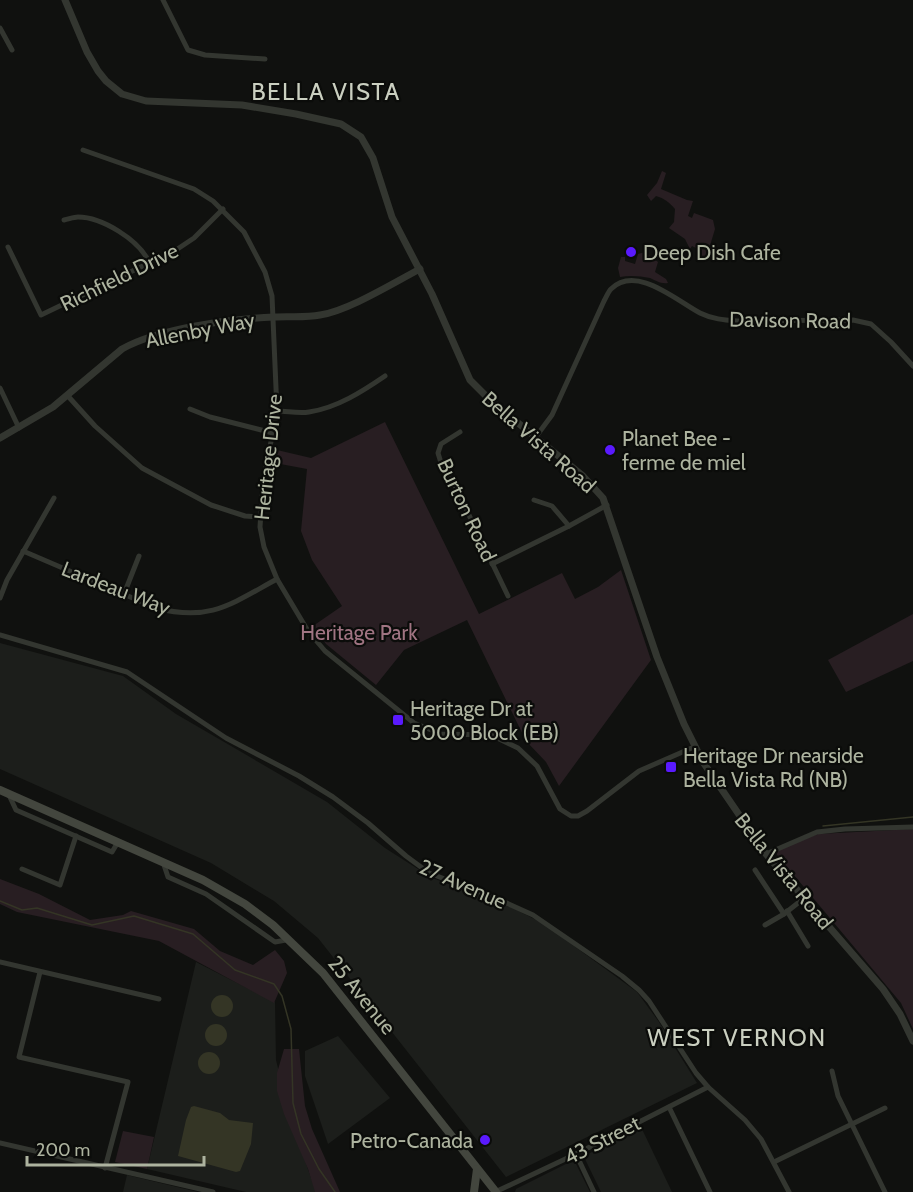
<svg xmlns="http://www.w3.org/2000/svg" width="913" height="1192" font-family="Cabin,sans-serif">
  <rect width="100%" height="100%" fill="#10110f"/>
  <!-- built -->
  <g fill="#1c1e1b">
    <path d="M0,643L123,676L176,714L327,802L385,848L432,878L501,902L544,924L637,992L659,1022L697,1083L506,1177L318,938L274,901L211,863L0,769Z"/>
    <path d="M196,962L275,1002L276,1060L291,1121L316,1192H246L147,1169Z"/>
    <path d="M338,1036L390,1098L328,1144L305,1076V1051Z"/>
    <path d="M641,1127L672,1192H601L585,1159L586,1157L588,1154Z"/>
    <path d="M575,1162L590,1192H515L516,1189L568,1163Z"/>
    <path d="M127,1175L198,1192H123Z"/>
  </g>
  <!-- green -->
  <g fill="#281e22">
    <path d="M662,171L666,173L661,189L687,200L693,201L688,216L692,218L694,213L713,220L715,229L706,259L697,254L698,249L692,246L690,249L685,239L669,228L674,222L675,209C670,203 664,198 656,196L651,201L647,195L657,183Z"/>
    <path d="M645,252L658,262L655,272L666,279L668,283C660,284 657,281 650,278C640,276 630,275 620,277L618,268L621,257H625V261L635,264L638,254Z"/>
    <path d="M385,422L479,614L562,573L575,599L598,587L621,570L651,660L559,786L546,762L526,741L467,620L404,650L376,685L326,644L313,626L342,606L312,560L301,531L307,469L275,463L277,450L311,458Z"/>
    <path d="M913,614V661L846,692L828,660Z"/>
    <path d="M913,829V1029L901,1003L773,850L818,834Z"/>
    <path d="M0,879L39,894L90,920L123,915L131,911L194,929L220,951L253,965L275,950L284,961L287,973L274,1003L159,941L17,912L0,904Z"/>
    <path d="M284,1049H299L305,1106L312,1129L340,1192H315L308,1169L284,1114L277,1091V1073Z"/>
    <path d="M123,1131L154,1137L147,1169L115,1162Z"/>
  </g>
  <!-- water -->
  <g fill="#343525">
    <circle cx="222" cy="1006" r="11"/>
    <circle cx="216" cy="1035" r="11"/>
    <circle cx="209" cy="1063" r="11"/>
    <path d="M194,1106L220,1113L229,1120L253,1123L251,1144L240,1171L236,1172L178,1156L186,1120L191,1107Z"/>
  </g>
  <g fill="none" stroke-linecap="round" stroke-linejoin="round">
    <!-- stream -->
    <g stroke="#343525" stroke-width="1.5">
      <path d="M823,826L913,817"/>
      <path d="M0,901L22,910L37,908L92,925L134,916L193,934L235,970L274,984L282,996L291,1029L293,1103L301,1134L319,1169L335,1192"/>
    </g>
    <!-- minor -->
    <g stroke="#333630" stroke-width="5">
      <path d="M163,0L188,50L205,55L265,59"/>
      <path d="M0,28L12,50"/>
      <path d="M83,150L194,189L213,201L244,232L265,272L272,296L277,411L263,482L260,527L264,547L277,579L308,631L325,651L414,723L441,734L491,735L518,748L537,766L560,809L571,816H578L587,811L639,771L694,747"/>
      <path d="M64,220C69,219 74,217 78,217C102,217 139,240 149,262"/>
      <path d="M8,247L41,315L176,250L194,238L223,209"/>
      <path d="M0,388L19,428"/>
      <path d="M67,395L95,426L142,468L211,505L245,516L260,517"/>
      <path d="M190,409L210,417L273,433"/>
      <path d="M277,411C287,411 299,414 309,412C337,408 363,391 385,376"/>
      <path d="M460,432L441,444L438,453L442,466L454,484L508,596"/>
      <path d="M535,438L552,415L604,301C606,298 608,292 611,289C636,264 677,301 700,313C712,319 724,320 737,321L853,320L871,324L891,342L913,366"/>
      <path d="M534,500L552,506L569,526"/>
      <path d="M23,551L156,608C210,622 231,604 277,579"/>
      <path d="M492,564L569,526L607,505"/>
      <path d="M124,594L139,556"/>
      <path d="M0,598L7,580L54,498"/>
      <path d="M0,635L127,672L226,738L299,776L333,797L368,823L406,856L429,873L500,900L533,915L622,976L639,990L649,1001L696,1073L708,1087L745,1120L761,1139L789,1192"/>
      <path d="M9,795L16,810L112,852L118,842"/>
      <path d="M766,854L817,832L845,829L913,827"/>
      <path d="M163,862L168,877L206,894L275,942L286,940"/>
      <path d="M22,869L60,885L76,836"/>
      <path d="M755,870L784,914"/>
      <path d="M787,911L808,946"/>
      <path d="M765,925L784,914L803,899"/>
      <path d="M0,962L159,999"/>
      <path d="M40,972L19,1057L128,1082L105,1168"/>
      <path d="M832,1071L838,1096L885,1192"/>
      <path d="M669,1107L710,1192"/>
      <path d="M0,1143L213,1192"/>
      <path d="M576,1154L594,1192"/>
      <path d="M774,1162L885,1108"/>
      <path d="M495,1192L576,1154L708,1087"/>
    </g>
    <!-- tertiary -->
    <g stroke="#333630" stroke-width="7">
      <path d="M65,0L87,52L98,71L106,81L122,94L146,101L242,105L296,114L341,124L361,137L373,158L392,217L432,294L470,380L490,400L583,476L603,498L657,657L684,724L703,762L766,854L883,989L900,1014L913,1041"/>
      <path d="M0,438L53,407L122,349C159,328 231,319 274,317C289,316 305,318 320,315C348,311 393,283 420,269"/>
    </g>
    <!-- secondary -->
    <g stroke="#43463e" stroke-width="8">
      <path d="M0,790L203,880L245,904L273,925L323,973L496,1192"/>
      <path d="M474,1192L477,1169"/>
    </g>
  </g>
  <!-- markers -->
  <g fill="#5a1afe" stroke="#0b0c0a" stroke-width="2">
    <circle cx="631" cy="252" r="6"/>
    <circle cx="610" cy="450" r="6"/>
    <rect x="392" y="714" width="12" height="12" rx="3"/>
    <rect x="665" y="761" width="12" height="12" rx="3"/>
    <circle cx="485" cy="1140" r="6"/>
  </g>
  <g text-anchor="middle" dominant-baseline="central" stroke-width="4.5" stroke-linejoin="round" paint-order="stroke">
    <!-- poi labels -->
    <g font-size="21" fill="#adb39f" stroke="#0b0c0a" text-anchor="start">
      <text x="643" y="252">Deep Dish Cafe</text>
      <text x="622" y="438">Planet Bee -<tspan x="622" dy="24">ferme de miel</tspan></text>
      <text x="410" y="708">Heritage Dr at<tspan x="410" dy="24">5000 Block (EB)</tspan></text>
      <text x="683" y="755">Heritage Dr nearside<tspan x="683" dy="24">Bella Vista Rd (NB)</tspan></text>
      <text x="473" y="1140" text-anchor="end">Petro-Canada</text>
    </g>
    <!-- street labels -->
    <g font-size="21" fill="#adb39f" stroke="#0b0c0a">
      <text transform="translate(119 277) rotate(-26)">Richfield Drive</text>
      <text transform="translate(790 320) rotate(1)">Davison Road</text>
      <text transform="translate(200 330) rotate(-11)">Allenby Way</text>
      <text transform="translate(539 442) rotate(41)">Bella Vista Road</text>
      <text transform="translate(268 457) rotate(-84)">Heritage Drive</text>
      <text transform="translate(467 510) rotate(65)">Burton Road</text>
      <text transform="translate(116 588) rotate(21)">Lardeau Way</text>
      <text transform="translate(784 871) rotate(51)">Bella Vista Road</text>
      <text transform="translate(463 884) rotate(24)">27 Avenue</text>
      <text transform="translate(362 995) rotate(51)">25 Avenue</text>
      <text transform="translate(602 1140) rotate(-27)">43 Street</text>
    </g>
    <!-- park labels -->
    <g font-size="21" fill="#a07482" stroke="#0b0c0a">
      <text x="359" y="632">Heritage Park</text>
    </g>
    <!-- quarter labels -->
    <g font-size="24" letter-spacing="1.5" fill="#cacfc0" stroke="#0b0c0a">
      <text x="326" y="91">BELLA VISTA</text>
      <text x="737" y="1037">WEST VERNON</text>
    </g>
  </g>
  <!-- scale -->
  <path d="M27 1156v9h177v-9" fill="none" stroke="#adb39f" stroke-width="3"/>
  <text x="36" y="1156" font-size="18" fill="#adb39f" stroke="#0b0c0a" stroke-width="4.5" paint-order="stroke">200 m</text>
</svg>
